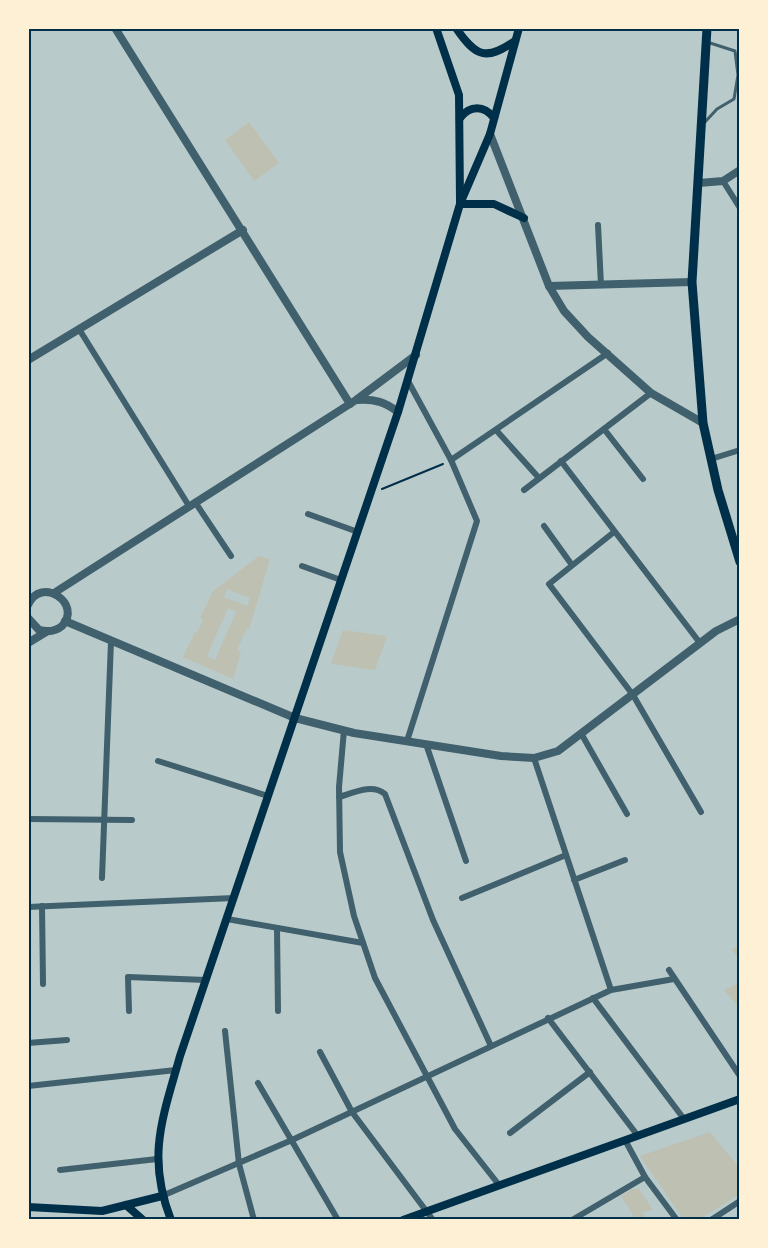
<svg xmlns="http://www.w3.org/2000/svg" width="768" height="1248" font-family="Overpass,sans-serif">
  <rect width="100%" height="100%" fill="#fdf0d5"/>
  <!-- green -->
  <path fill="#b9caca" d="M28,29H739V1219H29Z"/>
  <!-- building -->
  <g fill="#bec0b2" fill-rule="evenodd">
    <path d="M249,122L279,163L254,181L225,140Z"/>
    <path d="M259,556L270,559L249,630L247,628L237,650L241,652L233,679L183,657L195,632L197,633L203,620L200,618L213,591ZM227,589L250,598L247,606L224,597ZM228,608L236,612L215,660L207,656Z"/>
    <path d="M343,630L387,636L375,670L331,664Z"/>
    <path d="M740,945V962L732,949Z"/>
    <path d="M740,982V1009L724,990Z"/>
    <path d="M710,1132L740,1169V1194L698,1220H684L640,1156Z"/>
    <path d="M632,1189H639L653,1210L642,1212L647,1220H636L621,1196Z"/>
  </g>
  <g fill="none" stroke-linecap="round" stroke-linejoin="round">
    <!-- path -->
    <path stroke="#003049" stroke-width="2" d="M382,489L443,464"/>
    <!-- service -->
    <path stroke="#3f606c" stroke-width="3" d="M705,122L717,109L734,99L738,75L735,51L707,42"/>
    <!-- minor -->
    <g stroke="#3f606c" stroke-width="6">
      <path d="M723,181L740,208"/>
      <path d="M598,225L601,285"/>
      <path d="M79,329L189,506"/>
      <path d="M604,429L643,479"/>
      <path d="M496,430L539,478"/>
      <path d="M711,459L740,450"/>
      <path d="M451,460L608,353"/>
      <path d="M561,461L700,643"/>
      <path d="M524,490L651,393"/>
      <path d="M195,502L231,556"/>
      <path d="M308,514L358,532"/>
      <path d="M544,526L572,565"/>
      <path d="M614,532L549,584L633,695L701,812"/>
      <path d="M302,566L341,580"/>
      <path d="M344,730L339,787L340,852L354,916L375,978L455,1129L499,1185"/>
      <path d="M582,735L627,814"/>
      <path d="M407,741L477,521L451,460L408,381"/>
      <path d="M426,744L466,861"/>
      <path d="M534,758L611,990"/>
      <path d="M158,761L268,796"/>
      <path d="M339,797C353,793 372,783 385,794L433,920L491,1046"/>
      <path d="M28,819L132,820"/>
      <path d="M102,878L111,641"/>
      <path d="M574,880L625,860"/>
      <path d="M462,898L566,855"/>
      <path d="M42,906L43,984"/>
      <path d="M28,907L234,898"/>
      <path d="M227,919L363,943"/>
      <path d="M277,928L278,1011"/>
      <path d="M669,970L740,1076"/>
      <path d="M593,998L684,1119"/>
      <path d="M129,1011L128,977L206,980"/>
      <path d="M548,1018L638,1136"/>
      <path d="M225,1031L239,1164L254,1220"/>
      <path d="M28,1043L67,1040"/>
      <path d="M320,1052L352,1112L433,1220"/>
      <path d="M258,1083L338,1220"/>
      <path d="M28,1086L176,1070"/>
      <path d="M510,1133L590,1072"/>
      <path d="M625,1140L645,1177L677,1220"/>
      <path d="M60,1170L157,1159"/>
      <path d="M162,1196L292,1140L611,990L674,979"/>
      <path d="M572,1220L645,1177"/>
      <path d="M711,1220L740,1201"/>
    </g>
    <!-- tertiary -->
    <g stroke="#3f606c" stroke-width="8">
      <path d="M115,28L350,404"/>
      <path d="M490,134L549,286L564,311L588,337L651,393L703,423"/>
      <path d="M699,183L723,181L740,170"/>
      <path d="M549,286L692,282"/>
      <path d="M28,360L243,230"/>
      <path d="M358,400C375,399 385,402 398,412"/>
      <path d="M54,593L356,400L416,355"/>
      <path d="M28,605C41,575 83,604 62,626C55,632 47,632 39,630L28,618"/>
      <path d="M65,621L295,718L354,733L501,756L534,758L558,751L716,631L740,619"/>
      <path d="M28,643L46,632"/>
    </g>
    <!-- secondary -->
    <g stroke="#003049" stroke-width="8">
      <path d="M436,28L459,95L460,201"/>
      <path d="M456,28C476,57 486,61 515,41"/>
      <path d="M460,118C470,105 484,105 494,118"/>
      <path d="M460,204H494L524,218"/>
      <path d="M126,1205L143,1220"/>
      <path d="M28,1207L102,1211L162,1196"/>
      <path d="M171,1220C146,1156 163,1117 180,1056L398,412L460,204L490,134L519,28"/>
      <path d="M403,1220L740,1099"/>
    </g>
    <!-- primary -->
    <path stroke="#003049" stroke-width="9" d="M707,28L692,282L703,423L718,490L740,562"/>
  </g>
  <!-- border -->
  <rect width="768" height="1248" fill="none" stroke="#fdf0d5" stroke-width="60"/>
  <rect x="30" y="30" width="708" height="1188" fill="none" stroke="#003049" stroke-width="2"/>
</svg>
